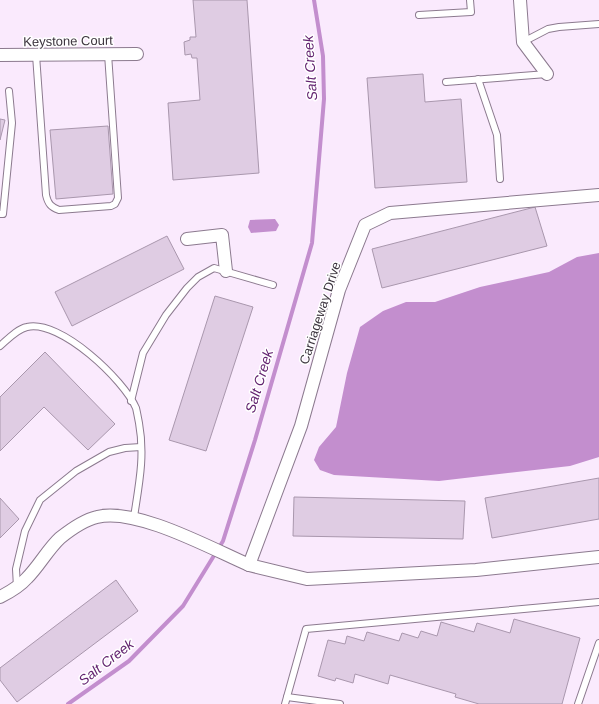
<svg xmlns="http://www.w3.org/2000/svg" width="599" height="704" font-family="Arial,sans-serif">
  <rect width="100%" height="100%" fill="#faeafd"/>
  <!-- water -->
  <g fill="#c38ece">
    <path d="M275,219L279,225L276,231L251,233L248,227L250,220Z"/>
    <path d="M599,253V457L570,466L439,481L334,475L320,470L314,460L319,447L336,427L347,373L360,327L383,311L406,302H435L480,287L549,272L577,257Z"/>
  </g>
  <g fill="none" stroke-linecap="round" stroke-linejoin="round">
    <!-- stream -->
    <path stroke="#c38ece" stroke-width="4" d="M68,704L129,661L183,606L223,541L255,440L312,243L324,99L323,56L314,0"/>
  </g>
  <!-- building -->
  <g fill="#dfcce3" stroke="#a997ad">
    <path d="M193,0H247L259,173L173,180L168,103L200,100L197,58H192L191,54L185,55L184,42L190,40V37H196Z"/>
    <path d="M423,74L425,102L461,99L467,182L375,188L367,78Z"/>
    <path d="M0,119L5,120L0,140Z"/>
    <path d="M108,126L113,194L56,199L50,130Z"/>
    <path d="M535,207L547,246L382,288L372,249Z"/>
    <path d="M167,236L184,269L72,326L55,292Z"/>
    <path d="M215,296L253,307L206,451L169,440Z"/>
    <path d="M45,352L115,424L88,450L44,407L0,451V397Z"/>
    <path d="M599,478V519L492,538L485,498Z"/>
    <path d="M294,497L465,501L463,539L293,536Z"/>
    <path d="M0,498L19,519L0,538Z"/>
    <path d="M116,580L138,611L17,702L0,680V668Z"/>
    <path d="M514,619L580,638L562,704H479L455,697L456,694L390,675L388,684L355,674L353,683L336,678L335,681L318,676L328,640L345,644L347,636L364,641L367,632L399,641L402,633L418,638L421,631L437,636L441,622L474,632L477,623L510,633Z"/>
  </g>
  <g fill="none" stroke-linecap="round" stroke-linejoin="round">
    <defs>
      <g id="service">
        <path d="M419,15L471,12L470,0"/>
        <path d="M523,42L548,29L559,27L599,24"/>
        <path d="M36,55L46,195C48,204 51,207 59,210L111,206L115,204L118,198L108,54"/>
        <path d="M478,79L497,135L500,179"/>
        <path d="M446,82L547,74"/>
        <path d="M0,214H3L12,123L9,91"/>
        <path d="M0,346C8,339 17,329 27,327C60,319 124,380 136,408C137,412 138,418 139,423C145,456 139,484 134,517"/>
        <path d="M131,401L143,353L166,315L187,288L198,277L214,268L273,285"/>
        <path d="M17,587L16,569L25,531L40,500L76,471L109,452L125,448L141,447"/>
        <path d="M287,697L340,704"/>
        <path d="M285,704L306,629L599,602"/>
        <path d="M578,704L599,643"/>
      </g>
      <g id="minor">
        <path d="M520,0L523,42L547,74"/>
        <path d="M0,55L137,54"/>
        <path d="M599,195L390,213L365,225L339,290L301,426L249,565L307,579L476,570L599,557"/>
        <path d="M187,239L222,235L226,271"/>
        <path d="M0,597C10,592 20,586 27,578C39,566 48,549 60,538C70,530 84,520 97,517C136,507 212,549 249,565"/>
      </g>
    </defs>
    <!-- service casing -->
    <use href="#service" stroke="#8c7a8f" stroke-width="8"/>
    <!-- minor casing -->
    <use href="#minor" stroke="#8c7a8f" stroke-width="14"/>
    <!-- service -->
    <use href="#service" stroke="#fff" stroke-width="6"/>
    <!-- minor -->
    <use href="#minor" stroke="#fff" stroke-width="12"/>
  </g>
  <g text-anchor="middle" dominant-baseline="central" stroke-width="3" stroke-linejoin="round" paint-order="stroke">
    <!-- street labels -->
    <g font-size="13" fill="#3e3640" stroke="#fff">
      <text transform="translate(68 41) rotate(-1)">Keystone Court</text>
      <text transform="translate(320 313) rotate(-72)">Carriageway Drive</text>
    </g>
    <!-- water labels -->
    <g font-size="14" font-style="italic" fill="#632370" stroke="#fff">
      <text transform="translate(310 68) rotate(-94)">Salt Creek</text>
      <text transform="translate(259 381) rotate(-73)">Salt Creek</text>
      <text transform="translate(106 662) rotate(-38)">Salt Creek</text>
    </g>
  </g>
</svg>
